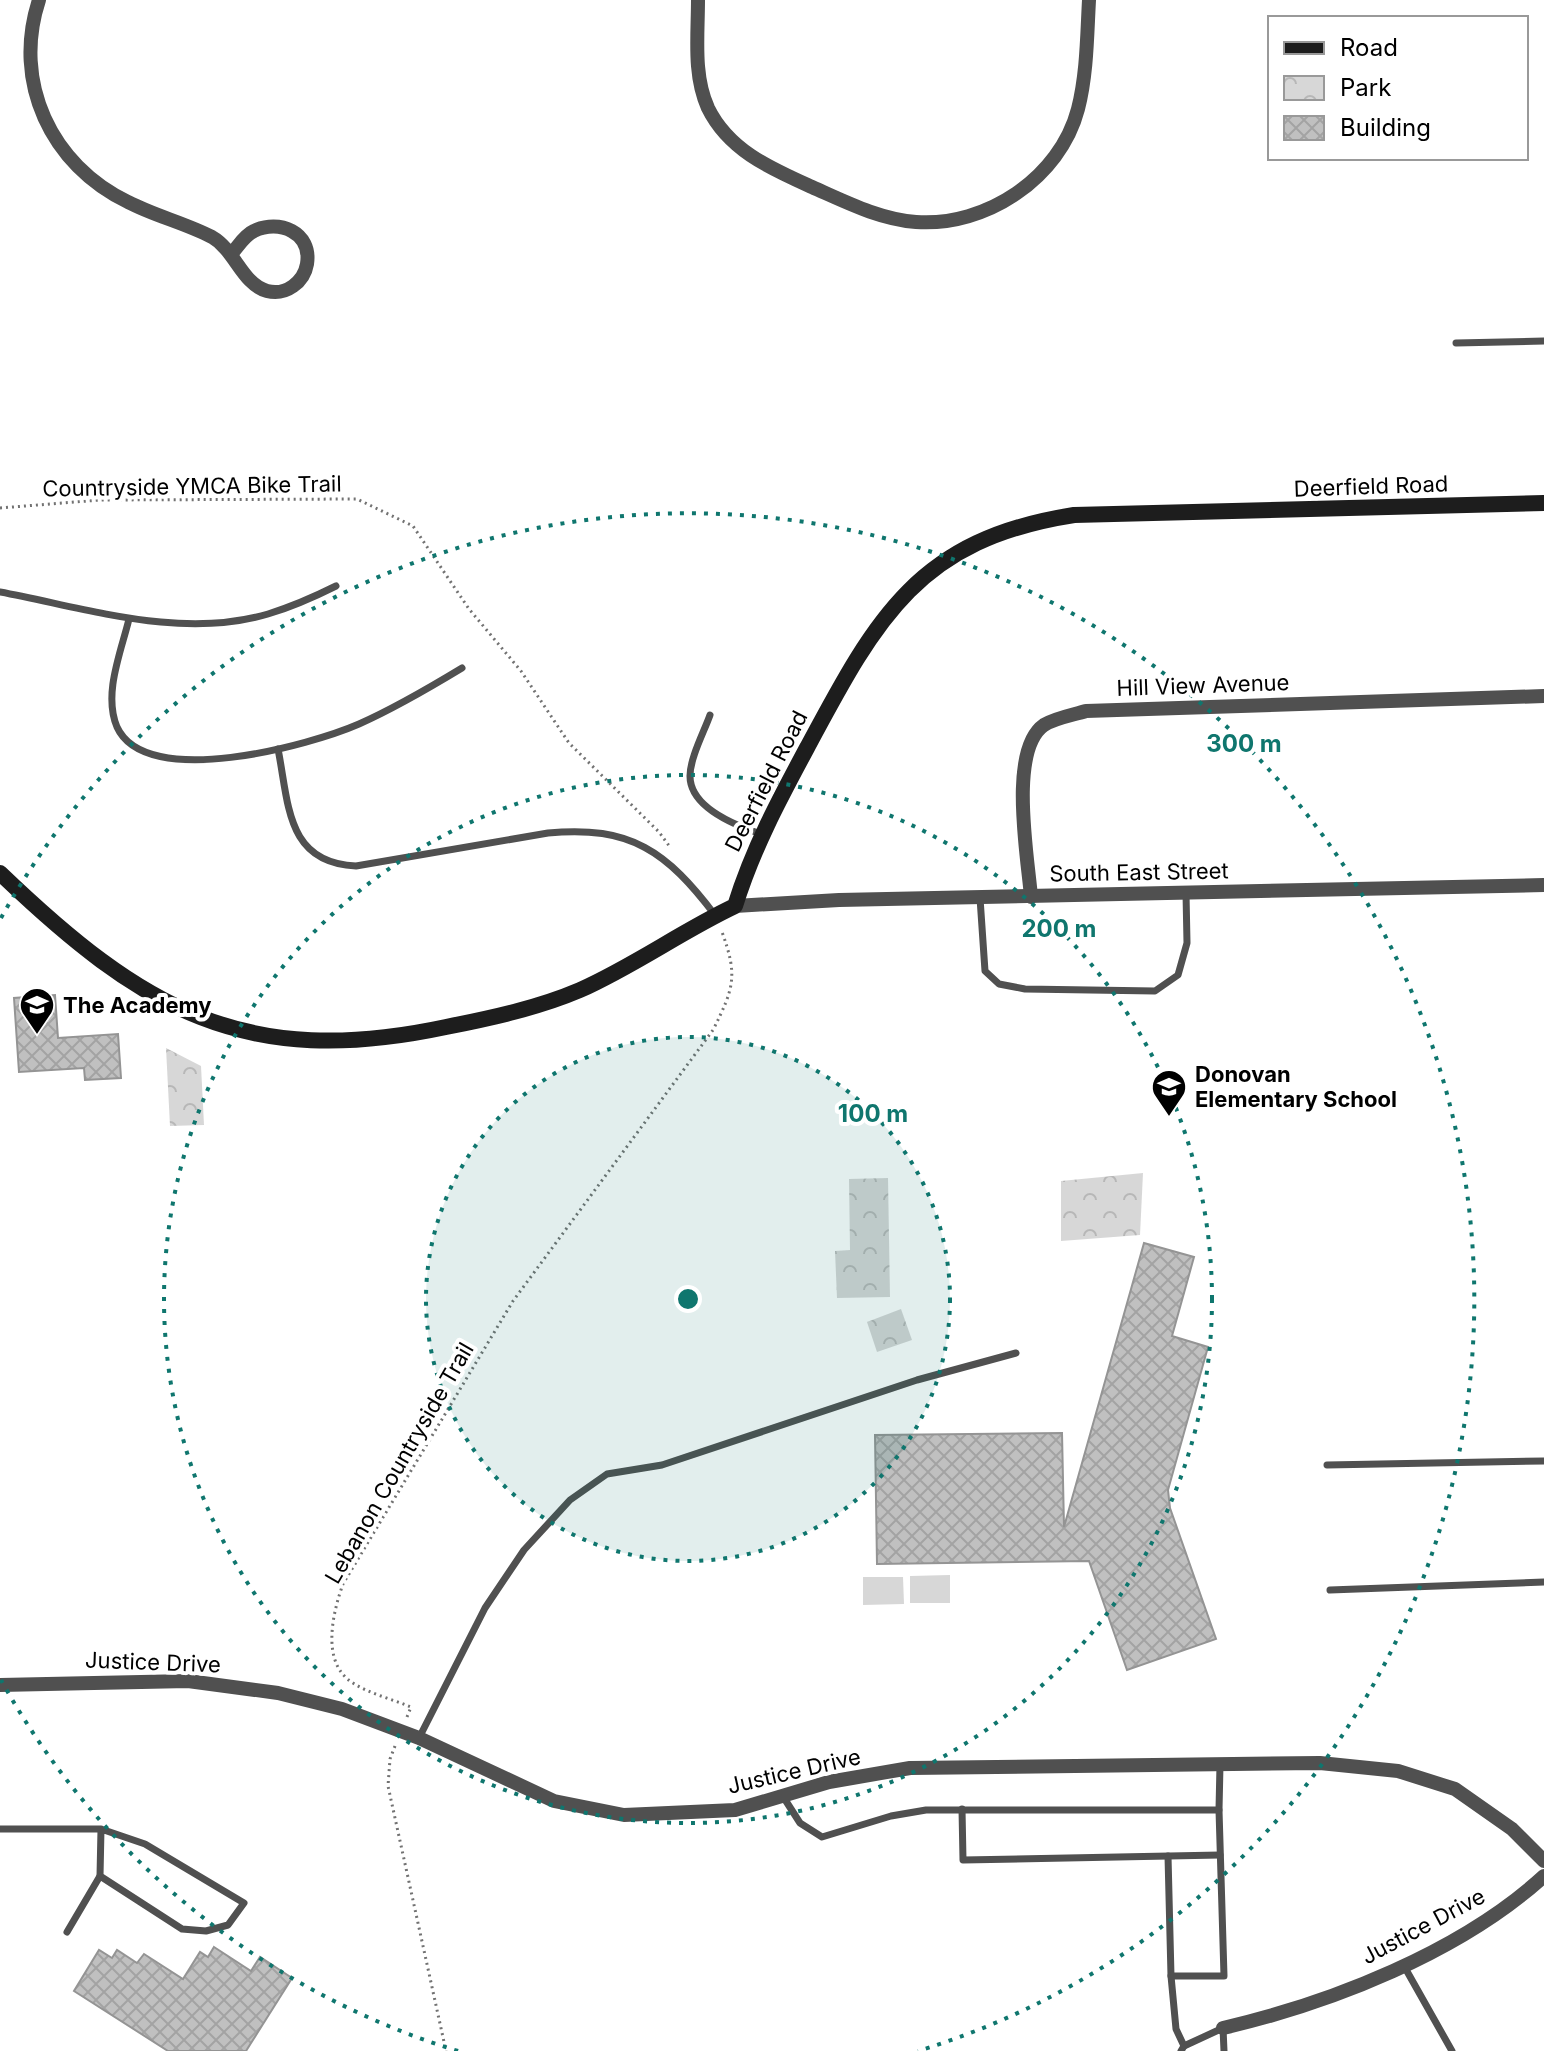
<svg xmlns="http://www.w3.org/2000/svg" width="1544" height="2051" font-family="Inter,sans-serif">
  <defs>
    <pattern id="park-crowns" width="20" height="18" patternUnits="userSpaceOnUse" patternTransform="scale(2)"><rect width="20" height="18" fill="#d7d7d7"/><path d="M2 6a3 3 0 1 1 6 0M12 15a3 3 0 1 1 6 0" fill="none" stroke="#b7b7b7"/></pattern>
    <pattern id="building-cross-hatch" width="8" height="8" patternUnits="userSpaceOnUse" patternTransform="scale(2)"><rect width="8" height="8" fill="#c0c0c0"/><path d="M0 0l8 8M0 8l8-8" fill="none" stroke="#a3a3a3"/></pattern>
  </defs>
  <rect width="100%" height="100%" fill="#fff"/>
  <!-- park -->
  <g fill="url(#park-crowns)">
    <path d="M166,1048L201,1066L204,1125L170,1126Z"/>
    <path d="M1143,1173L1140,1235L1061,1241V1181Z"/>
    <path d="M888,1178L890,1297L837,1298L835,1251L850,1250L849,1179Z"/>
    <path d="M901,1309L912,1340L877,1352L867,1322Z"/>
  </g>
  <!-- garden -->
  <g fill="#d7d7d7">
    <path d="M950,1575V1603H910V1576Z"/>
    <path d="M863,1577H903L904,1604L863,1605Z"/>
  </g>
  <!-- building -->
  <g fill="url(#building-cross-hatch)" stroke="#949494" stroke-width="2">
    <path d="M55,995L58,1038L118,1034L121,1078L85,1080L84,1068L19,1072L14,998Z"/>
    <path d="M1144,1243L1194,1257L1172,1336L1208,1347L1168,1490L1170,1508L1216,1639L1127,1670L1089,1561L877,1564L875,1435L1062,1433L1064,1527Z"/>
    <path d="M214,1947L251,1971L260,1957L292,1978L246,2051H168L74,1991L99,1950L112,1958L117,1950L137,1963L144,1954L183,1979L200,1952L208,1957Z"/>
  </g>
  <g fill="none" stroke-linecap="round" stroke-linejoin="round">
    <!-- path -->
    <g stroke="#727272" stroke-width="3" stroke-dasharray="2 4" stroke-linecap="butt">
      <path d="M0,508L100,500L357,499L413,526L469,609L521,671L569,743L659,832L670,847"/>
      <path d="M407,1717L411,1707C392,1699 370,1694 353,1683C320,1663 333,1612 343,1584L513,1301L713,1030C734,988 738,976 722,932"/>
      <path d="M395,1746L390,1759L388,1786L446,2051"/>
    </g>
    <!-- lane -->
    <g stroke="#505050" stroke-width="7">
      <path d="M1456,343L1544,341"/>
      <path d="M0,592C86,608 181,640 268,614C291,607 314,597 336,586"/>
      <path d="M129,619C121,652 103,694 117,727C146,791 311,745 359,724C395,708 429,688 462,668"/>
      <path d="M710,715C704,732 690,758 690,776C690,808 737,826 761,834"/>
      <path d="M278,749C289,804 286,863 356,866L548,833C631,825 667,852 715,915"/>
      <path d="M980,898L985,971L999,984L1025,989L1155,991L1178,975L1187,943L1186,893"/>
      <path d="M1327,1465L1544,1461"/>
      <path d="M1330,1590L1544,1582"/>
      <path d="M419,1738L485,1608L524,1550L570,1500L607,1474L662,1465L917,1380L1016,1353"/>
      <path d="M784,1798L800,1823L822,1837L891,1816L926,1810H1219L1220,1765"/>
      <path d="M962,1809L963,1860L1220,1855"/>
      <path d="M0,1829H101L145,1844L244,1903L228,1925L206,1931L182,1929L100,1876L101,1829"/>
      <path d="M1168,1856L1171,1976"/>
      <path d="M67,1932L100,1876"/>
      <path d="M1404,1966L1452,2051"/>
      <path d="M1184,2046L1223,2028L1224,2051"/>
      <path d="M1181,2051L1184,2046L1176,2029L1171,1976H1224L1219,1810"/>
    </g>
    <!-- street -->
    <g stroke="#505050" stroke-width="14">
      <path d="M39,0C12,82 51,165 128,202C155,216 185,223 212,237C235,250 242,284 267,291C286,296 304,282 307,264C312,232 279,219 254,231C245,235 239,245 233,252"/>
      <path d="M698,0C698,36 693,75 708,108C729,151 772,169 812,187C846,202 879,219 916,222C986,227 1060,178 1078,109C1087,74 1087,36 1089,0"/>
      <path d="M1031,897C1028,858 1008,750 1044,725C1055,718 1073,715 1086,711L1544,696"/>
      <path d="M735,906L839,900L1544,885"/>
      <path d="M0,1685L188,1681L278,1693L342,1709L419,1738L554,1801L624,1815L735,1810L829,1782L910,1768L1320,1763L1398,1771L1455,1789L1512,1829L1544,1861"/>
      <path d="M1223,2028C1331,2003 1461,1952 1544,1876"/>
    </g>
    <!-- secondary -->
    <path stroke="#1d1d1d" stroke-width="16" d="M0,873C142,1009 244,1070 446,1027C491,1018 538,1008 580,990C634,966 682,931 735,906C753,848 780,798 808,746C877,617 919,539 1074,515L1544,503"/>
  </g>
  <!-- distance rings -->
  <circle cx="688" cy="1299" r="262" fill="#0f766e" fill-opacity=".12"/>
  <g fill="none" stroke="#0f766e" stroke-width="4" stroke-dasharray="4 8">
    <circle cx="688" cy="1299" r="262"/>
    <circle cx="688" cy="1299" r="524"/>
    <path d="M458 2051A786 786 0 0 1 1 1680M1 918A786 786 0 1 1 918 2051"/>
  </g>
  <!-- icons -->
  <defs>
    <symbol id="school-pin" viewBox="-11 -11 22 30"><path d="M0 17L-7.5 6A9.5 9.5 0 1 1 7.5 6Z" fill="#000" stroke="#fff"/><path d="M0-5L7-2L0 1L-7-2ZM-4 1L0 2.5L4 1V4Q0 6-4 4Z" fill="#fff"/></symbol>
  </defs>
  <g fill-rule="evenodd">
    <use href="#school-pin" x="17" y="985" width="40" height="54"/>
    <use href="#school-pin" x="1149" y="1067" width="40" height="54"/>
  </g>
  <g text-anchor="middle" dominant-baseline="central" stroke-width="8" stroke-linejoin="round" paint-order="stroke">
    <!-- street labels -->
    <g font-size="22" fill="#000" stroke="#fff">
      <text transform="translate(192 486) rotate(-1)">Countryside YMCA Bike Trail</text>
      <text transform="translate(1371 486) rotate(-2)">Deerfield Road</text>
      <text transform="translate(1203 685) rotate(-2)">Hill View Avenue</text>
      <text transform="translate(766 781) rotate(-63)">Deerfield Road</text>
      <text transform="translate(1139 872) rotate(-1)">South East Street</text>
      <text transform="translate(399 1463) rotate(-60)">Lebanon Countryside Trail</text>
      <text transform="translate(153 1662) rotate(2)">Justice Drive</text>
      <text transform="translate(794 1771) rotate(-13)">Justice Drive</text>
      <text transform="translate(1423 1926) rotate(-28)">Justice Drive</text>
    </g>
    <!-- poi labels -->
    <g font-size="22" font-weight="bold" fill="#000" stroke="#fff" text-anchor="start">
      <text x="63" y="1005">The Academy</text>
      <text x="1195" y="1074">Donovan<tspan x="1195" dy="25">Elementary School</tspan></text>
    </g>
  </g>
  <circle cx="688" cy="1299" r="12" fill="#0f766e" stroke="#fff" stroke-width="4"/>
  <g font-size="24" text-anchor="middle" font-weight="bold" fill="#0f766e" stroke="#fff" stroke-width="8" stroke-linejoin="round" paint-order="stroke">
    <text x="1244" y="752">300 m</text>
    <text x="1059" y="937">200 m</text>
    <text x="873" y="1122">100 m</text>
  </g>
  <!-- legend -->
  <rect x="1268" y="16" width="260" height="144" fill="#ffffff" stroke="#999999" stroke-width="2"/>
  <rect x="1284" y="42" width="40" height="12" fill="#1d1d1d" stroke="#999999" stroke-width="2"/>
  <text x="1340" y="56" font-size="24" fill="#000000">Road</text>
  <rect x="1284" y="76" width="40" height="24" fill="url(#park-crowns)" stroke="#999999" stroke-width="2"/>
  <text x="1340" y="96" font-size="24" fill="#000000">Park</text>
  <rect x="1284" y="116" width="40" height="24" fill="url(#building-cross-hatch)" stroke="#999999" stroke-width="2"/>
  <text x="1340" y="136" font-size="24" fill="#000000">Building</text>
</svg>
